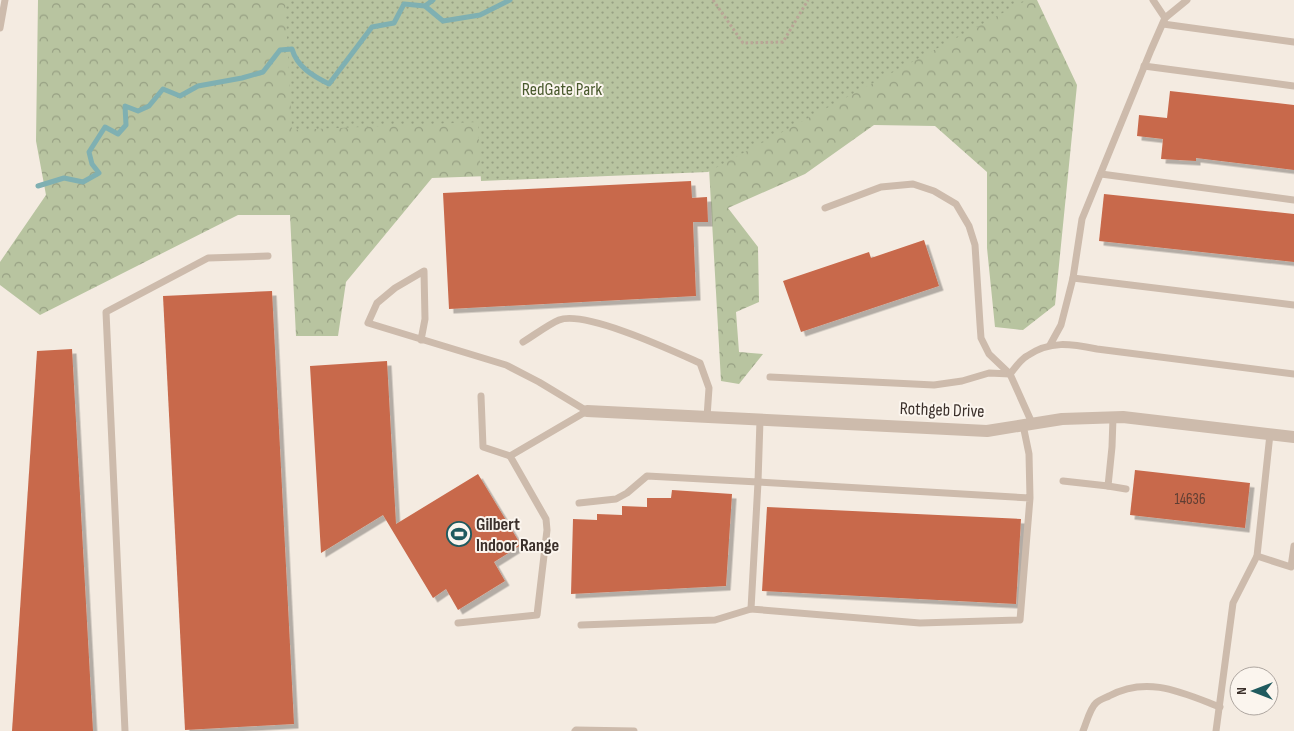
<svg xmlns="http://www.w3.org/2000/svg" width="1294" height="731" font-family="'Sofia Sans Condensed',sans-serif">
  <defs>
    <pattern id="forest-crowns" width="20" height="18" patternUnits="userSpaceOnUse" patternTransform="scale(1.25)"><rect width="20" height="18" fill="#b8c4a0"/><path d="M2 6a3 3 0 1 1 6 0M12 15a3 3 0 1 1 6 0" fill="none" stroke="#97a083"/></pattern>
    <pattern id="park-dots" width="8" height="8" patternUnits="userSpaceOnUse" patternTransform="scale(1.25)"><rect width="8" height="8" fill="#b8c4a0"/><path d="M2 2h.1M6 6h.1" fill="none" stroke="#97a083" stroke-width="1.8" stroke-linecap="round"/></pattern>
    <filter id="shadow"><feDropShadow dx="4.5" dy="4.5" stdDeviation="0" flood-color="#0004"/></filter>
  </defs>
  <rect width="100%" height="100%" fill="#f4ebe1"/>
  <!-- forest -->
  <path fill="url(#forest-crowns)" d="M38,0H1037L1077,85L1055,305L1023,330L995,327L987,248V172L935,126L874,125L805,174L728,208L758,247L759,302L736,312L739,352L763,354L739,384L721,381L709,168L432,178L346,282L338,336H296L290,215H238L40,315L0,285V262L46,195L36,141Z"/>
  <!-- park -->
  <path fill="url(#park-dots)" d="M285,0H1027L708,172L481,181L478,122L292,130Z"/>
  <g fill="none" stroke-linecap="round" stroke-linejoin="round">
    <!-- stream -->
    <g stroke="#7fb0b2" stroke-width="5">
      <path d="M425,6L433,0"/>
      <path d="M38,186L64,178L83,182L99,173L92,164L89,152L105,127L118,134L126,125L125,106L138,111L149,106L163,89L180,96L198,86L242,78L263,72L280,50L292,49C297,67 313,76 329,84L372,27L394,23L404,4L425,6L443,21L480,15L510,0"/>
    </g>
  </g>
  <!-- building -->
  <g fill="#c8694b" filter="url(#shadow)">
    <path d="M1170,91L1294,105V170L1196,158V161L1161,159L1163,139L1137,136L1139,115L1167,118Z"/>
    <path d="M691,181L692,198L707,197L708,222H693L696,296L449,309L443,193Z"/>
    <path d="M1104,194L1294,214V262L1099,241Z"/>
    <path d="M924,240L939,286L801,332L783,281L869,252L871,258Z"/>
    <path d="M272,291L294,724L185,730L163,296Z"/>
    <path d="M72,349L93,731H12L37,351Z"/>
    <path d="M387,361L396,524L478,474L521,545L494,562L505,581L458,610L446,589L433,598L383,515L321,553L310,366Z"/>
    <path d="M1135,470L1250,483L1245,528L1130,515Z"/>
    <path d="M672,490L732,494L726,586L571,594L573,519L597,520V514L622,515V506L647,507V498H671Z"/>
    <path d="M767,507L1021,519L1016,604L762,591Z"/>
  </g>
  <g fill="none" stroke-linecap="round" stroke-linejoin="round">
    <!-- path -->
    <path stroke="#b9a596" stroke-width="3" stroke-dasharray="2.5 2.5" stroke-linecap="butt" d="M713,0L743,43L783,42L808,0"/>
    <!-- lane -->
    <g stroke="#cdbbac" stroke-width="7">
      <path d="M1153,0L1165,18"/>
      <path d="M1163,24L1294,42"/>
      <path d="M0,28L5,0"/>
      <path d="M1144,66L1294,86"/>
      <path d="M1101,174L1294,200"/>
      <path d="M1073,278L1294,305"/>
      <path d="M421,340L425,319L424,271L395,288L377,303L368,323L506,365L539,382L587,411"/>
      <path d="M523,342C533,336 549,324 559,320C585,310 673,351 700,363L709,388L707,417"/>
      <path d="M1050,345L1061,325L1073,278L1082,219L1151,50L1165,18L1187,0"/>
      <path d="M770,377L934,385L962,381L989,373L1010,374L989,354L981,338L980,324L975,245L969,226L956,204L934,191L913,184L881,187L825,208"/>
      <path d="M481,396L483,447L510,456"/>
      <path d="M1032,423L1010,374C1015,368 1020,360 1027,356C1050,340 1071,344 1097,349L1294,374"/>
      <path d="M1023,425L1029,454L1030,498L758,482L751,609L920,623L1020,620L1030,498"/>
      <path d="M1063,481L1108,486L1112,447L1113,418"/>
      <path d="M1108,486L1126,489"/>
      <path d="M579,503L616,499L627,493L647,476L758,482L760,420"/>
      <path d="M1257,556L1291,567L1294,546"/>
      <path d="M458,623L537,615L547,530L546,519L510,456L587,411"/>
      <path d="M581,625L715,620L751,609"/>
      <path d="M125,731L106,312L208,258L268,256"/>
      <path d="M575,731L576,730L634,731"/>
      <path d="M1083,731C1086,724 1090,708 1096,703C1099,700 1105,698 1109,696C1148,675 1183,693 1220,707"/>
      <path d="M1216,731L1233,603L1257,556L1270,434"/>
    </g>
    <!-- street -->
    <path stroke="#cdbbac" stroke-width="12" d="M587,411L987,431L1062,419L1123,417L1294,437"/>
  </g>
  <!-- icons -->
  <defs>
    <symbol id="stadium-ring" viewBox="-11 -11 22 22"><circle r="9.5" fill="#fbf5ee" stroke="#1f5a5e" stroke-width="1.5"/><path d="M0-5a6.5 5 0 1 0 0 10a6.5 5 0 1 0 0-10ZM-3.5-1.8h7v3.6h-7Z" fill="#1f5a5e"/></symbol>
  </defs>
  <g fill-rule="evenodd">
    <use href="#stadium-ring" x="445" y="520" width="28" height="28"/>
  </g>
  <g text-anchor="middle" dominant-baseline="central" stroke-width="4" stroke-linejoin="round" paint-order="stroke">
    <!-- number labels -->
    <g font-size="15" fill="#5e3e33">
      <text x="1190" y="499">14636</text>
    </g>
    <!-- park labels -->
    <g font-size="18" fill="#4a5a2e" stroke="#fbf5ee">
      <text x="562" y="89">RedGate Park</text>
    </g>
    <!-- street labels -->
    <g font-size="18" fill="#3b302b" stroke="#fbf5ee">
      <text transform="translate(942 410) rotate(2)">Rothgeb Drive</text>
    </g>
    <!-- poi labels -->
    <g font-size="18" font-weight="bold" fill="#3b302b" stroke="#fbf5ee" text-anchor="start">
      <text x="476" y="524">Gilbert<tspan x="476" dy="21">Indoor Range</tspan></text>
    </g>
  </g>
  <!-- north arrow -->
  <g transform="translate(1254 691) rotate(270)"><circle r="24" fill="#fbf5ee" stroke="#aea6a0"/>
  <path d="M0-4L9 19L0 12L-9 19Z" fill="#1f5a5e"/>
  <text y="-8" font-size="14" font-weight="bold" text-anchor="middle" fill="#3b302b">N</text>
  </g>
</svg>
